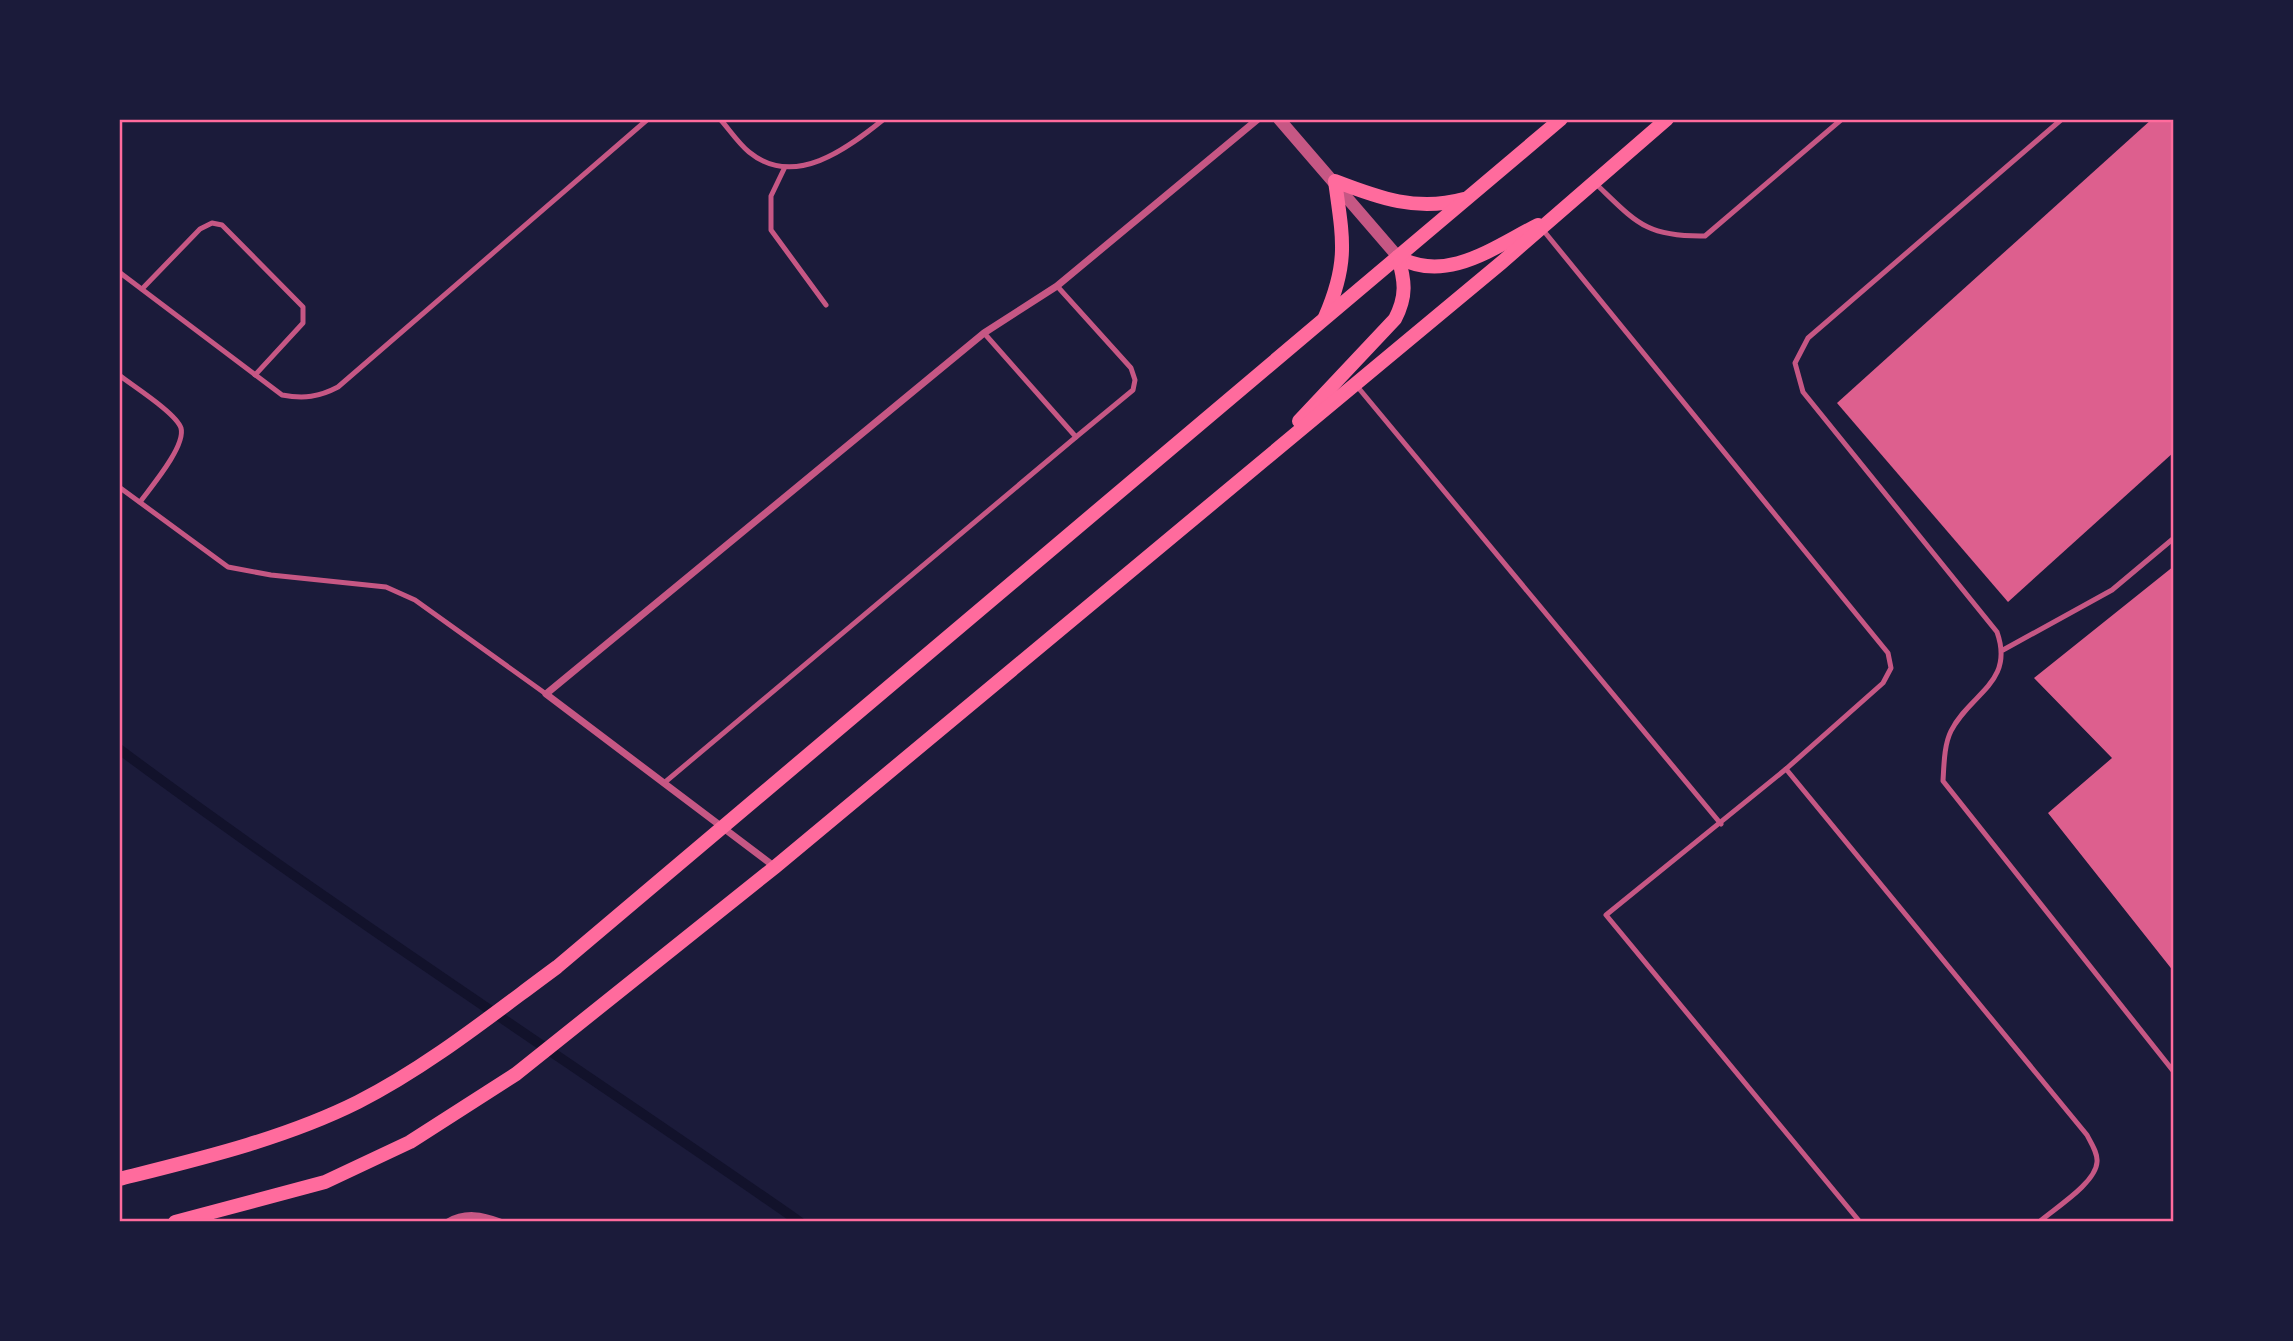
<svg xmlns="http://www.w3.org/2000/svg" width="2293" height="1341" font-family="Commissioner,sans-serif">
  <rect width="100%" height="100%" fill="#1b1b3a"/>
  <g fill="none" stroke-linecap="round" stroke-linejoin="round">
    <!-- stream -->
    <path stroke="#12122b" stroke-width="10" d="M119,749C341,914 573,1064 800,1222"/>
  </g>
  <!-- building -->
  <g fill="#dd5f8e">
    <path d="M2152,119H2174V452L2008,602L1837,403Z"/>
    <path d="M2174,566V972L2048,813L2112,758L2034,678Z"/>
  </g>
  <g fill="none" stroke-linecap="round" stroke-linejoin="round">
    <!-- service -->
    <g stroke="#c65784" stroke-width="5">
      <path d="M720,119C729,129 738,143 749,152C794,189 847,149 884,119"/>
      <path d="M2062,119L1808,338L1795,363L1803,392L1997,632C2015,683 1970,693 1951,731C1944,745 1944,765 1943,781L2174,1072"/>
      <path d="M784,169L771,196V230L826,305"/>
      <path d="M1595,183C1636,222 1645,237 1705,236L1842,119"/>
      <path d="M1543,230L1888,653L1891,668L1883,683L1786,769L1606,915L1860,1222"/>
      <path d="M119,272L282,395C304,399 319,397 338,387L648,119"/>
      <path d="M142,289L200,229L212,223L222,225L303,307V323L255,375"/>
      <path d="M984,333L1076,437L1133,390L1135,380L1131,368L1057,286"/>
      <path d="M119,375C133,386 176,413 181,428C186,446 151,487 140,502"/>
      <path d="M1356,385L1721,824"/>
      <path d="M119,487L228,567L271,575L386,587L415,600L546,694"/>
      <path d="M2003,650L2112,590L2174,538"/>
      <path d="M1786,769L2087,1135C2091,1143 2098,1153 2097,1162C2096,1183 2055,1208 2039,1222"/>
      <path d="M664,783L1076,437"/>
    </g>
    <!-- minor -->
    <g stroke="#c65784" stroke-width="7">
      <path d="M775,867L546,694L984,333L1057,286L1258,119"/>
      <path d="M448,1222C465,1212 482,1215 500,1222"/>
    </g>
    <!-- tertiary -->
    <path stroke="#c65784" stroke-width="12" d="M1279,119L1398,257"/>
    <!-- secondary -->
    <g stroke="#ff6b9d" stroke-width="14">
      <path d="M1398,257C1447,284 1494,247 1538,225"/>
      <path d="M1325,317C1349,262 1343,239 1335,181C1379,198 1417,212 1464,199"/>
      <path d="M1299,421L1395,319C1407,296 1405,281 1398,257"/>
      <path d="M119,1179C199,1159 284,1139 358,1102C429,1066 493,1014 557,967L1561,119"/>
      <path d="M175,1222L325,1182L410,1142L516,1074L775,867L1501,263L1667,119"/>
    </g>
  </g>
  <!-- border -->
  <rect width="2293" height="1341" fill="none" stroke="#1b1b3a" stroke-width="242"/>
  <rect x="121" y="121" width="2051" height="1099" fill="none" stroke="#ff6b9d" stroke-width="2.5"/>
</svg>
